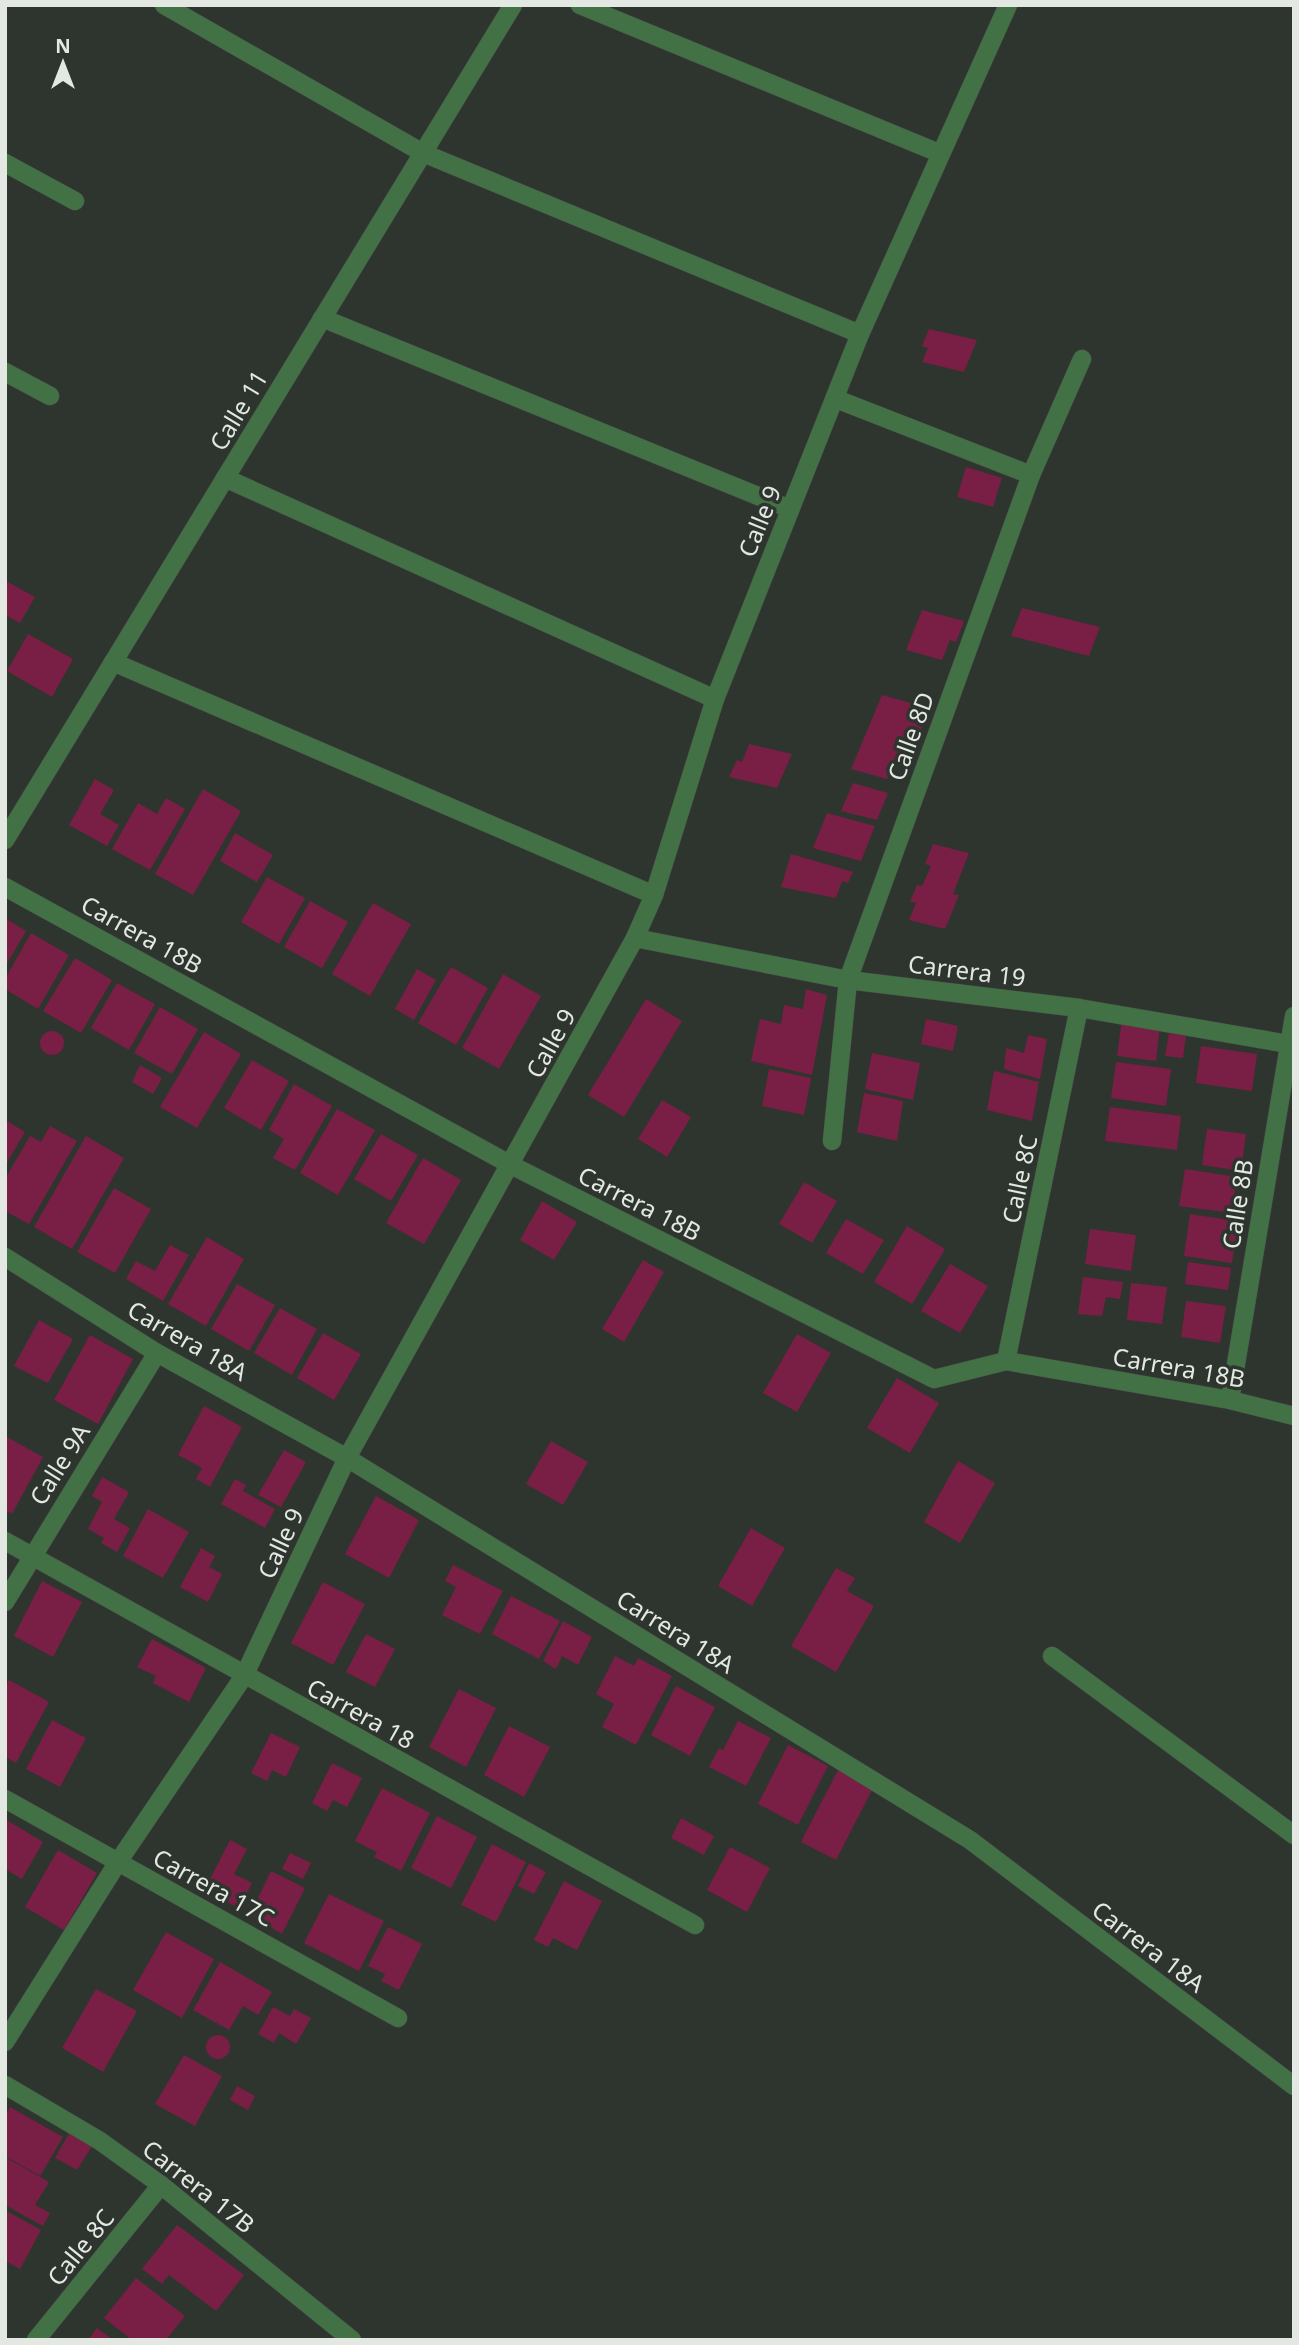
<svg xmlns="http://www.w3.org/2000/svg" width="1299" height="2345" font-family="'Noto Sans',sans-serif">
  <rect width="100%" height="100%" fill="#2e352e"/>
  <!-- building -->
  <g fill="#791e44">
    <path d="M929,329L977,340L964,372L922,362L928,348L922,346Z"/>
    <path d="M966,467L1002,478L993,507L957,497Z"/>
    <path d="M8,582L35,597L20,623L5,615V586Z"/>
    <path d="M1022,608L1100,627L1089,656L1011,636Z"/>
    <path d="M922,610L964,621L956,642L950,640L942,660L906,650Z"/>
    <path d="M28,634L73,659L52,697L7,671Z"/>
    <path d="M882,695L929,708L916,742L910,740L901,760L895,759L887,779L851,769Z"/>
    <path d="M749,744L792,754L777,788L729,777L737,760L742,762Z"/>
    <path d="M95,779L114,790L100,814L119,825L107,846L69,825Z"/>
    <path d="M853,783L888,793L877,820L841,811Z"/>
    <path d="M203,789L241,811L193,895L155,874Z"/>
    <path d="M166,798L185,809L150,870L112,849L138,803L157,814Z"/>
    <path d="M827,813L875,826L861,861L813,848Z"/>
    <path d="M235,833L273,855L257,882L220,861Z"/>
    <path d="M933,844L969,853L953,894L959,895L945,929L909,920L916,903L910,902L917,885L922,886L931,866L925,864Z"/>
    <path d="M791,854L853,872L848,883L842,881L836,898L781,887Z"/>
    <path d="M267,877L305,898L279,944L241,922Z"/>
    <path d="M310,901L348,922L322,968L284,947Z"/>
    <path d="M373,903L411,924L370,996L332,974Z"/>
    <path d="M5,918L26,931L5,967Z"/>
    <path d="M31,933L69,955L38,1009L5,989V979Z"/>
    <path d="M75,958L112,980L81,1033L43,1011Z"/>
    <path d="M451,967L488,988L456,1045L418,1023Z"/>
    <path d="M417,969L436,980L414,1020L395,1009Z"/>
    <path d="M503,974L541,996L499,1069L462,1048Z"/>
    <path d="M117,983L155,1004L129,1050L91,1028Z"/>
    <path d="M806,989L827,995L812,1075L751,1061L760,1019L781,1024L784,1005L803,1009Z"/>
    <path d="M646,999L682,1021L624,1117L588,1095Z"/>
    <path d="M160,1007L198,1029L172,1074L134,1053Z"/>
    <path d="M926,1019L958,1026L953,1051L921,1044Z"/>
    <path d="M1122,1019L1160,1024L1156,1061L1117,1056Z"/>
    <circle cx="52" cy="1043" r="12"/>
    <path d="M204,1032L241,1054L197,1128L160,1107Z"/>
    <path d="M1169,1033L1186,1036L1183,1058L1165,1056Z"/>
    <path d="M1028,1035L1047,1039L1040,1079L1004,1069L1006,1048L1024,1053Z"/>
    <path d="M1201,1046L1257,1054L1252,1091L1196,1083Z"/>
    <path d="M872,1053L920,1063L913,1100L865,1089Z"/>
    <path d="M252,1060L289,1081L261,1130L224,1108Z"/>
    <path d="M1116,1062L1171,1069L1166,1106L1111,1098Z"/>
    <path d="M140,1065L162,1078L153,1094L132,1082Z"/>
    <path d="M769,1069L811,1078L804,1115L762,1106Z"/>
    <path d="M994,1071L1039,1082L1032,1121L987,1110Z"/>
    <path d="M294,1084L332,1106L295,1170L273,1158L284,1139L269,1130Z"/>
    <path d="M864,1093L903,1101L897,1141L857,1132Z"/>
    <path d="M662,1100L691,1117L667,1157L638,1139Z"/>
    <path d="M1110,1107L1181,1116L1177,1150L1105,1141Z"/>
    <path d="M337,1109L375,1130L338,1195L300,1173Z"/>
    <path d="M5,1120L25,1132L5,1166Z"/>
    <path d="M50,1126L77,1141L29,1224L5,1211V1179L30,1136L41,1142Z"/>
    <path d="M1207,1129L1246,1134L1241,1171L1202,1165Z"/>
    <path d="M381,1134L418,1155L391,1201L354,1179Z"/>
    <path d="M86,1136L124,1158L72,1249L34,1227Z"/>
    <path d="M423,1158L461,1180L424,1244L386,1223Z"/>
    <path d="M1185,1169L1237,1177L1232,1213L1179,1206Z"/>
    <path d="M804,1182L837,1201L812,1243L779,1224Z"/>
    <path d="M114,1188L151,1209L115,1273L77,1252Z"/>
    <path d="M542,1201L577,1222L554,1260L520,1240Z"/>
    <path d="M1190,1214L1238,1221L1232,1263L1184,1256Z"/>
    <path d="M846,1219L884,1240L863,1274L826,1253Z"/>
    <path d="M907,1226L945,1249L912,1304L874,1282Z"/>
    <path d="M1090,1229L1136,1235L1131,1271L1085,1264Z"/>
    <path d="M207,1237L244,1259L206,1326L168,1304Z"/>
    <path d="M170,1245L189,1255L163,1301L126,1279L136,1261L155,1271Z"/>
    <path d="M643,1260L664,1272L624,1342L602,1329Z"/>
    <path d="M1188,1262L1231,1268L1228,1290L1185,1284Z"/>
    <path d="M950,1264L988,1286L960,1333L921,1311Z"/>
    <path d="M1083,1277L1123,1282L1120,1299L1106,1297L1102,1316L1078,1314Z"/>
    <path d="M1131,1283L1167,1287L1162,1324L1127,1320Z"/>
    <path d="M237,1284L275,1305L249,1351L211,1329Z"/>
    <path d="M1186,1301L1226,1306L1220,1343L1181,1337Z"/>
    <path d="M280,1308L317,1329L292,1375L254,1353Z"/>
    <path d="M39,1320L73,1339L48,1383L14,1366Z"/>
    <path d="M323,1333L361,1354L334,1400L297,1378Z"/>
    <path d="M797,1334L831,1353L797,1412L763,1393Z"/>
    <path d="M90,1335L133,1359L98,1424L54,1400Z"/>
    <path d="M897,1378L939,1403L910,1453L867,1428Z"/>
    <path d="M204,1406L242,1427L210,1487L196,1479L202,1468L178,1455Z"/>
    <path d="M5,1436L43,1457L12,1514L5,1510Z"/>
    <path d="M551,1441L588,1462L563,1505L526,1484Z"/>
    <path d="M284,1450L306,1462L281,1507L258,1495Z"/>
    <path d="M958,1461L995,1483L960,1543L924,1522Z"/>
    <path d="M102,1477L129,1492L114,1519L130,1528L117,1552L101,1543L104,1538L88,1529L102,1502L92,1496Z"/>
    <path d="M235,1479L246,1485L243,1491L275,1509L265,1528L221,1504Z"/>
    <path d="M376,1496L419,1520L389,1578L345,1554Z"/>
    <path d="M148,1509L189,1532L163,1578L123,1556Z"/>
    <path d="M751,1528L785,1548L752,1606L718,1586Z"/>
    <path d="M201,1548L215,1556L209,1567L222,1574L208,1602L180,1587Z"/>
    <path d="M453,1565L503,1591L480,1634L442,1615L456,1587L445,1581Z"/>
    <path d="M836,1568L855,1578L847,1591L874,1606L836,1672L791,1646Z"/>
    <path d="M42,1581L82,1602L53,1657L14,1636Z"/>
    <path d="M323,1582L365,1604L333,1665L291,1643Z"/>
    <path d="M511,1596L560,1621L539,1659L492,1634Z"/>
    <path d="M563,1621L592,1637L578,1665L562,1656L556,1669L543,1661Z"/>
    <path d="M366,1634L395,1649L375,1687L346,1672Z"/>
    <path d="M152,1639L206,1668L189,1702L153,1683L156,1676L137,1667Z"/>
    <path d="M615,1656L634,1666L638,1658L672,1676L636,1745L602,1727L614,1704L596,1694Z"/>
    <path d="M9,1680L49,1702L16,1763L5,1757V1687Z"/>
    <path d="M676,1686L715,1707L690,1756L651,1735Z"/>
    <path d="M459,1689L496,1708L466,1767L429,1747Z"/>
    <path d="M52,1720L86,1738L60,1787L26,1769Z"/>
    <path d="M738,1721L771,1738L746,1786L709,1767L719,1748L723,1750Z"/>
    <path d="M509,1726L550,1747L524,1797L484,1775Z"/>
    <path d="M271,1733L300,1747L286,1777L272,1770L267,1781L251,1773Z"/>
    <path d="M788,1745L828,1766L798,1825L758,1804Z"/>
    <path d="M332,1763L362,1778L347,1807L333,1800L327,1811L312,1803Z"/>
    <path d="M838,1770L873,1788L836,1860L801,1842Z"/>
    <path d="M382,1788L430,1813L401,1871L374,1857L377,1852L355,1841Z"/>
    <path d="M437,1816L477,1837L451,1888L411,1868Z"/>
    <path d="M681,1818L714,1836L704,1855L671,1838Z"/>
    <path d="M5,1819L43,1842L22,1879L5,1869Z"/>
    <path d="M230,1840L247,1849L234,1874L252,1883L239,1908L221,1899L225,1892L208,1883Z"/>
    <path d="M492,1844L526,1862L496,1922L461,1905Z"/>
    <path d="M730,1847L770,1868L747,1912L707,1890Z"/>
    <path d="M58,1850L97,1873L64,1930L25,1907Z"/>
    <path d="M290,1853L311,1863L303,1879L282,1869Z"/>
    <path d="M529,1863L546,1872L534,1894L518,1886Z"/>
    <path d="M271,1871L305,1888L282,1934L250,1914Z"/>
    <path d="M564,1881L602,1901L577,1950L553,1938L548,1947L534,1940Z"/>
    <path d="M329,1894L384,1921L359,1971L304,1943Z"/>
    <path d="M388,1927L422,1944L399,1990L381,1981L385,1974L368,1966Z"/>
    <path d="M166,1932L214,1959L182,2018L133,1990Z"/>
    <path d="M220,1962L272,1992L258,2015L243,2006L229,2030L193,2010Z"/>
    <path d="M96,1989L137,2011L103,2072L62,2048Z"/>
    <path d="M273,2007L290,2016L294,2009L311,2018L296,2044L279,2033L274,2043L258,2034Z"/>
    <circle cx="218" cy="2047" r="12"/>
    <path d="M184,2055L222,2076L195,2126L155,2104Z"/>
    <path d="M237,2086L255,2096L248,2110L230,2100Z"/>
    <path d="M10,2107L63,2137L40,2176L5,2156V2116Z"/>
    <path d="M71,2130L94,2143L77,2170L55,2158Z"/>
    <path d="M5,2157L49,2182L35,2205L50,2213L43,2226L5,2205Z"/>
    <path d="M5,2210L41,2230L20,2269L5,2261Z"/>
    <path d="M177,2225L244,2275L216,2311L169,2275L162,2284L142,2269Z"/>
    <path d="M136,2278L185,2316L166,2340H132L104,2318Z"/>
    <path d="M97,2328L113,2340H88Z"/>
  </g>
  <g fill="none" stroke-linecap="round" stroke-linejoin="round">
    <defs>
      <g id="minor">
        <path d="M164,5L423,153L860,334"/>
        <path d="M580,5L939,153"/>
        <path d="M5,163L75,201"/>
        <path d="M322,318L790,509"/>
        <path d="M5,372L50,396"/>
        <path d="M836,399L1031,475"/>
        <path d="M225,478L715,699"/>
        <path d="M113,662L654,895"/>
        <path d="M5,840L513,5"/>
        <path d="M5,887L511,1165L934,1379L1006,1361L1230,1400L1294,1416"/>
        <path d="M635,938L848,980L1079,1008L1294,1045"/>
        <path d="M832,1141L848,980L1031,475L1082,359"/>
        <path d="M5,1257L157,1353L347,1458L970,1840L1294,2086"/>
        <path d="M1006,1361L1079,1008"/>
        <path d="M1230,1400L1294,1016"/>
        <path d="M5,1541L695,1925"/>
        <path d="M5,1602L157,1353"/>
        <path d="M1052,1656L1294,1835"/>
        <path d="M5,1799L398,2018"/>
        <path d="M5,2042L118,1862L244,1676L347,1458L635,938L654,895L715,699L860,334L1008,5"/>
        <path d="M5,2085L100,2141L161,2185L352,2340"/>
        <path d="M36,2340L161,2185"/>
      </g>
    </defs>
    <!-- minor casing -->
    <use href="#minor" stroke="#4b524b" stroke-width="19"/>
    <!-- minor -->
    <use href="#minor" stroke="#437146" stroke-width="18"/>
  </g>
  <g text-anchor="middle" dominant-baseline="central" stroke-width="7" stroke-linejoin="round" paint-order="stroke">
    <!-- street labels -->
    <g font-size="24" fill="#e3e8e3" stroke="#2e352e">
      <text transform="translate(238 410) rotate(-59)">Calle 11</text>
      <text transform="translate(759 521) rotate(-68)">Calle 9</text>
      <text transform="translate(910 736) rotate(-70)">Calle 8D</text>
      <text transform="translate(142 934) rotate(29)">Carrera 18B</text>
      <text transform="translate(967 970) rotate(7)">Carrera 19</text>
      <text transform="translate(550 1043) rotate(-61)">Calle 9</text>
      <text transform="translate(1019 1179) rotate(-78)">Calle 8C</text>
      <text transform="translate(640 1203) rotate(27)">Carrera 18B</text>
      <text transform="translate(1237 1204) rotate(-81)">Calle 8B</text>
      <text transform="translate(188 1340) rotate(30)">Carrera 18A</text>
      <text transform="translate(1179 1367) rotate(10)">Carrera 18B</text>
      <text transform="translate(59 1464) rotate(-58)">Calle 9A</text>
      <text transform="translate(280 1543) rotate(-65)">Calle 9</text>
      <text transform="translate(676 1631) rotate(32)">Carrera 18A</text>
      <text transform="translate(361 1713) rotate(29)">Carrera 18</text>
      <text transform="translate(214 1887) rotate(29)">Carrera 17C</text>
      <text transform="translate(1149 1946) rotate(37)">Carrera 18A</text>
      <text transform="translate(199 2186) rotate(38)">Carrera 17B</text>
      <text transform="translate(80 2247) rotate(-51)">Calle 8C</text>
    </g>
  </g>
  <!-- border -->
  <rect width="1299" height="2345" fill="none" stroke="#e3e8e3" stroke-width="14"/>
  <!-- north arrow -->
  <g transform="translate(63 63)" stroke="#2e352e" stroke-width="5" paint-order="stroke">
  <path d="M0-5L12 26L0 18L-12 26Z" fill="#e3e8e3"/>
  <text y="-10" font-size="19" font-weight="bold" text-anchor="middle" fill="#e3e8e3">N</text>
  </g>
</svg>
